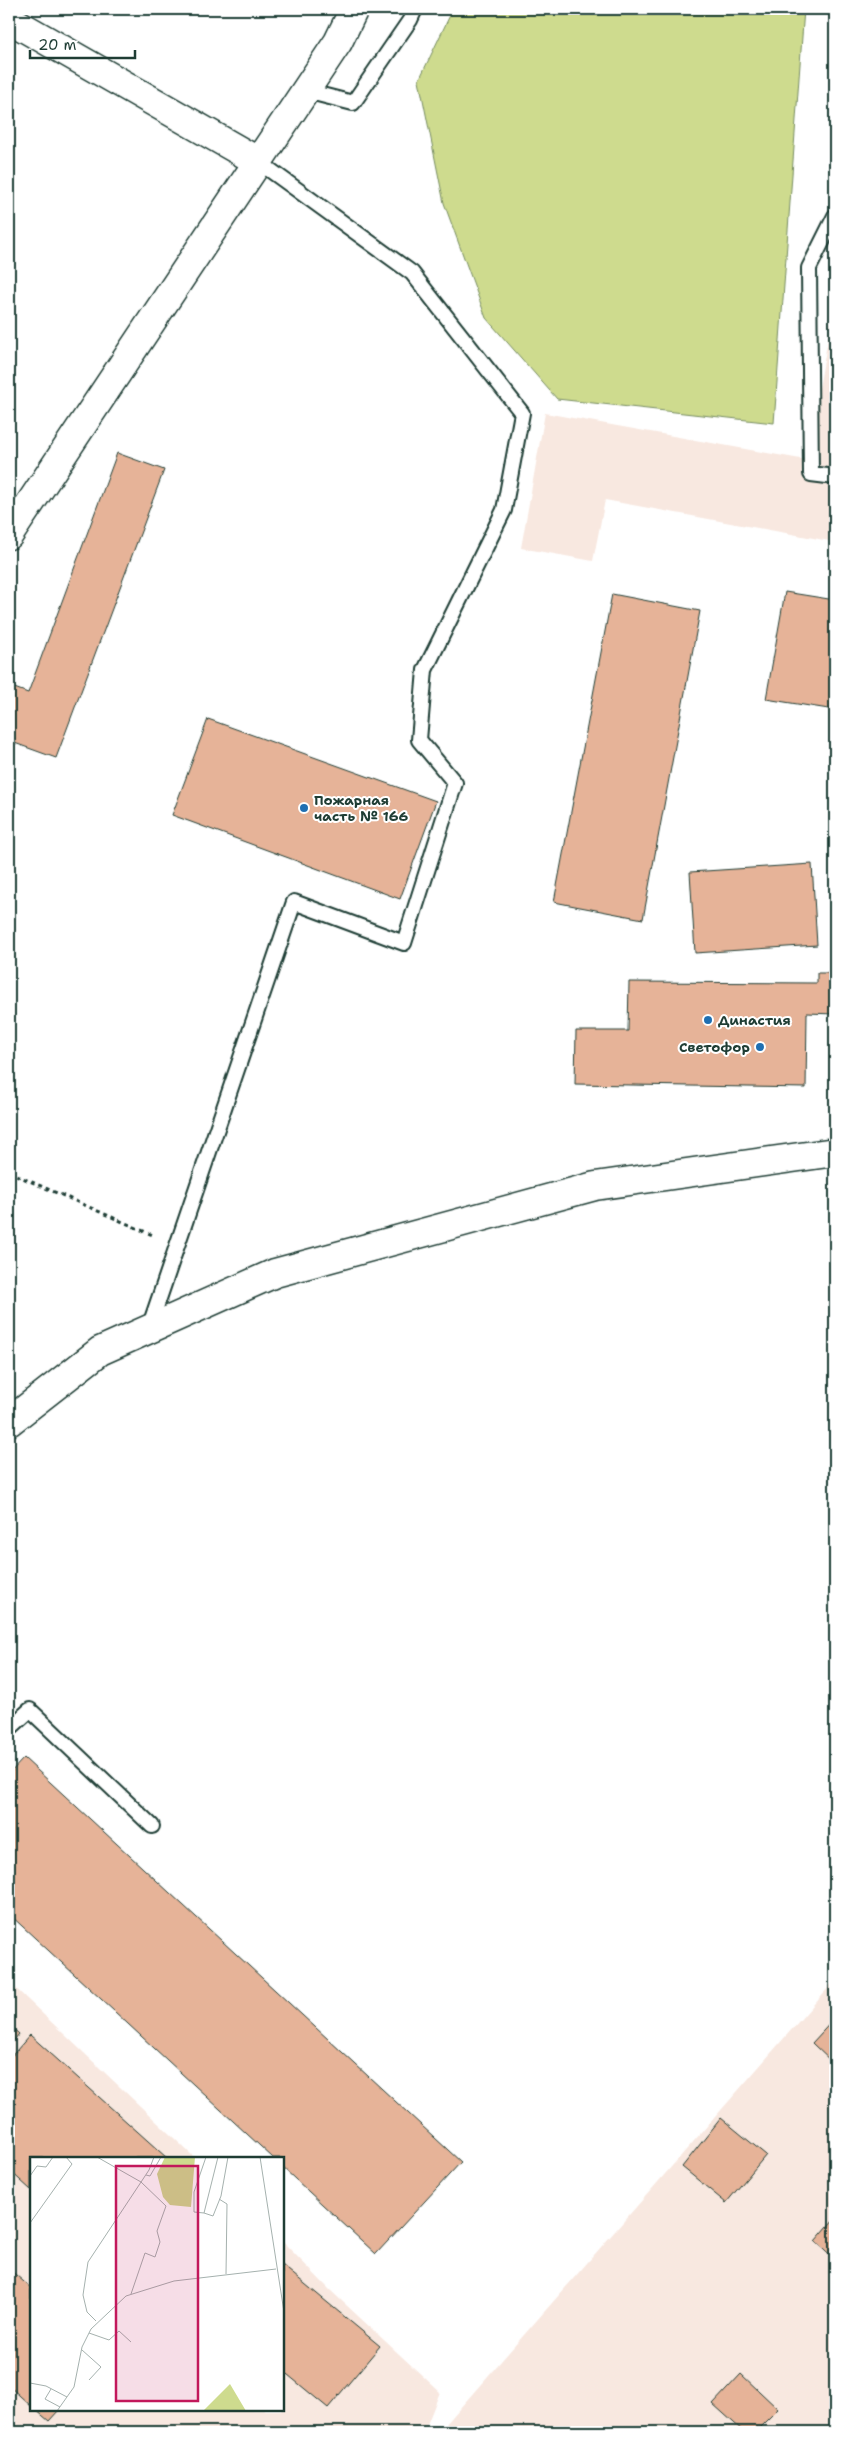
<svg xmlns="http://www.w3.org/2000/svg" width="844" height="2441" font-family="'Shantell Sans',sans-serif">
  <rect width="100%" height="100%" fill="#fff"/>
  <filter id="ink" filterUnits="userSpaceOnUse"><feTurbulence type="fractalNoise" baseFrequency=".02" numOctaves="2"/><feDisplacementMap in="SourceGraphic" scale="10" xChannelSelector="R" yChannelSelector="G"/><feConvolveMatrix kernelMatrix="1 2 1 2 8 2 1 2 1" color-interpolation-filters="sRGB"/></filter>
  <g filter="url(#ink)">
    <!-- built -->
    <g fill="#f8e8e0">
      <path d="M835,300V542L605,500L593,561L521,548L545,413L806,460Z"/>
      <path d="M835,1980V2432H455L446,2424Z"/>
      <path d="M9,1982L195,2158H31V2410H282L283,2242L330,2290L440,2392L424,2432H9Z"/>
    </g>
    <!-- green -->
    <path fill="#cedb8e" stroke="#768c61" d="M453,9H804L774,423L557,399L486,318L444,203L419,80Z"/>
    <!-- building -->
    <g fill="#e6b398" stroke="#1f3d34">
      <path d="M117,453L164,470L56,758L9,741V686L28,693Z"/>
      <path d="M785,592L835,600V710L766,699Z"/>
      <path d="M612,594L700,611L643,919L554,902Z"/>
      <path d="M208,719L436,801L400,899L172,815Z"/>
      <path d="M812,864L817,945L695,953L690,872Z"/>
      <path d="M817,973H835V1014L807,1013L806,1088L575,1084L576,1031H628L629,982L817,983Z"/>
      <path d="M24,1758L461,2162L376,2254L282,2167V2158H273L9,1914V1774Z"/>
      <path d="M835,2018V2065L812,2043Z"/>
      <path d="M9,2025L19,2034L9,2046Z"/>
      <path d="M30,2035L167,2158H31V2190L9,2170V2059Z"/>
      <path d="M721,2118L766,2155L726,2203L682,2167Z"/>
      <path d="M835,2218V2259L815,2241Z"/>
      <path d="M282,2265L380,2346L328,2408L282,2370Z"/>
      <path d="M9,2269L31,2288V2406L9,2386Z"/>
      <path d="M741,2374L778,2409L755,2432H744L713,2404Z"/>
      <path d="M36,2410H59L49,2421Z"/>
    </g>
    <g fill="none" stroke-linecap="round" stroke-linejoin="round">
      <defs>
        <g id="lane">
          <path d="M306,91L353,103L410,20L415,9"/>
          <path d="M835,216L809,268L811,474L835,477"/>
          <path d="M149,1328L294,902L404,943L455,783L419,740L425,670L504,510L522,413L412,273L259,162"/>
          <path d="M9,1729L30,1710L152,1826"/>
        </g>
        <path id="street" d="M9,19L259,162"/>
        <g id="secondary">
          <path d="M9,535L338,42L354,9"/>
          <path d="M9,1422L100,1351L275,1273L595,1186L835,1152"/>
        </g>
      </defs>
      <!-- lane casing -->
      <use href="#lane" stroke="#1f3d34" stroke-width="18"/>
      <!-- street casing -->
      <use href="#street" stroke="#1f3d34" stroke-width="31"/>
      <!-- secondary casing -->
      <use href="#secondary" stroke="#1f3d34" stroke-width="31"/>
      <!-- path -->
      <path stroke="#1f3d34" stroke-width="3" stroke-dasharray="4 4" stroke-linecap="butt" d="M9,1172L155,1236"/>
      <!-- lane -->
      <use href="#lane" stroke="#fff" stroke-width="14"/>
      <!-- street -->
      <use href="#street" stroke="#fff" stroke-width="28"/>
      <!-- secondary -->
      <use href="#secondary" stroke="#fff" stroke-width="28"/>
      <defs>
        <path id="rail" d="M281,2431L282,2432"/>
      </defs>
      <!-- rail casing -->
      <use href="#rail" stroke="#1f3d34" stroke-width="5.5"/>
      <!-- rail -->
      <use href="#rail" stroke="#fff" stroke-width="4" stroke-dasharray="11" stroke-linecap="butt"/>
    </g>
  </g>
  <!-- markers -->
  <g fill="#1f6fb2" stroke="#fff" stroke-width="2">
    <circle cx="304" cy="808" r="5"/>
    <circle cx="708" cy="1020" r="5"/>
    <circle cx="760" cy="1047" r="5"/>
  </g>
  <g text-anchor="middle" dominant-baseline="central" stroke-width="4" stroke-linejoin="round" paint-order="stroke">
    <!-- poi labels -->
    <g font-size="14" font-weight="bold" fill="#1f3d34" stroke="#fff" text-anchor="start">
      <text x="314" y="800">Пожарная<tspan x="314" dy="16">часть № 166</tspan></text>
      <text x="718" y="1020">Династия</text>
      <text x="750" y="1047" text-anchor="end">Светофор</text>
    </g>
  </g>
  <!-- overview -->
  <g transform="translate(30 2157)">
    <rect width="254" height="254" fill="#fff"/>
    <path d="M135,0H165L161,50L140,48L133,40L127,17ZM200,227L216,254H173Z" fill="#cedb8e"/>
    <path fill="none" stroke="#a5b1ae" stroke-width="1" d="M67,0L111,25L136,49L127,74L130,85L125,100L115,96L101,137M176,0L164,35V55L174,56L188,0M230,0L254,155M116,18L120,19L131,0M0,19L7,9L16,10L23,0M189,42L197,47L196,117M174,56L183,59L191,39L198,0M0,66L42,7L36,0M66,164L57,155L53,138L58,105L119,13L124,0M59,176L79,183L89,174L101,185M52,193L71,210L59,223M0,226L16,229L37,240M21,232L15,242L30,250M27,254L44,230L52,190L61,172L96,139L144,124L246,112"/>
    <path fill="#c2185b" fill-opacity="0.15" stroke="#c2185b" stroke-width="2.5" d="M86,9H168V244H86Z"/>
    <rect width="254" height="254" fill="none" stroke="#1f3d34" stroke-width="2.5"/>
  </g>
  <!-- margin -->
  <rect width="844" height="2441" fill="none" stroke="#fff" stroke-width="30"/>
  <rect x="15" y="15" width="814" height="2411" fill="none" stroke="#1f3d34" stroke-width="2" filter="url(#ink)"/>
  <!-- scale -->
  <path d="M30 50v8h105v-8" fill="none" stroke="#1f3d34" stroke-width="2.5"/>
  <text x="38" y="50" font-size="15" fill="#1f3d34" stroke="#ffffff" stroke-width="4" paint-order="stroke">20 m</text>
</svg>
